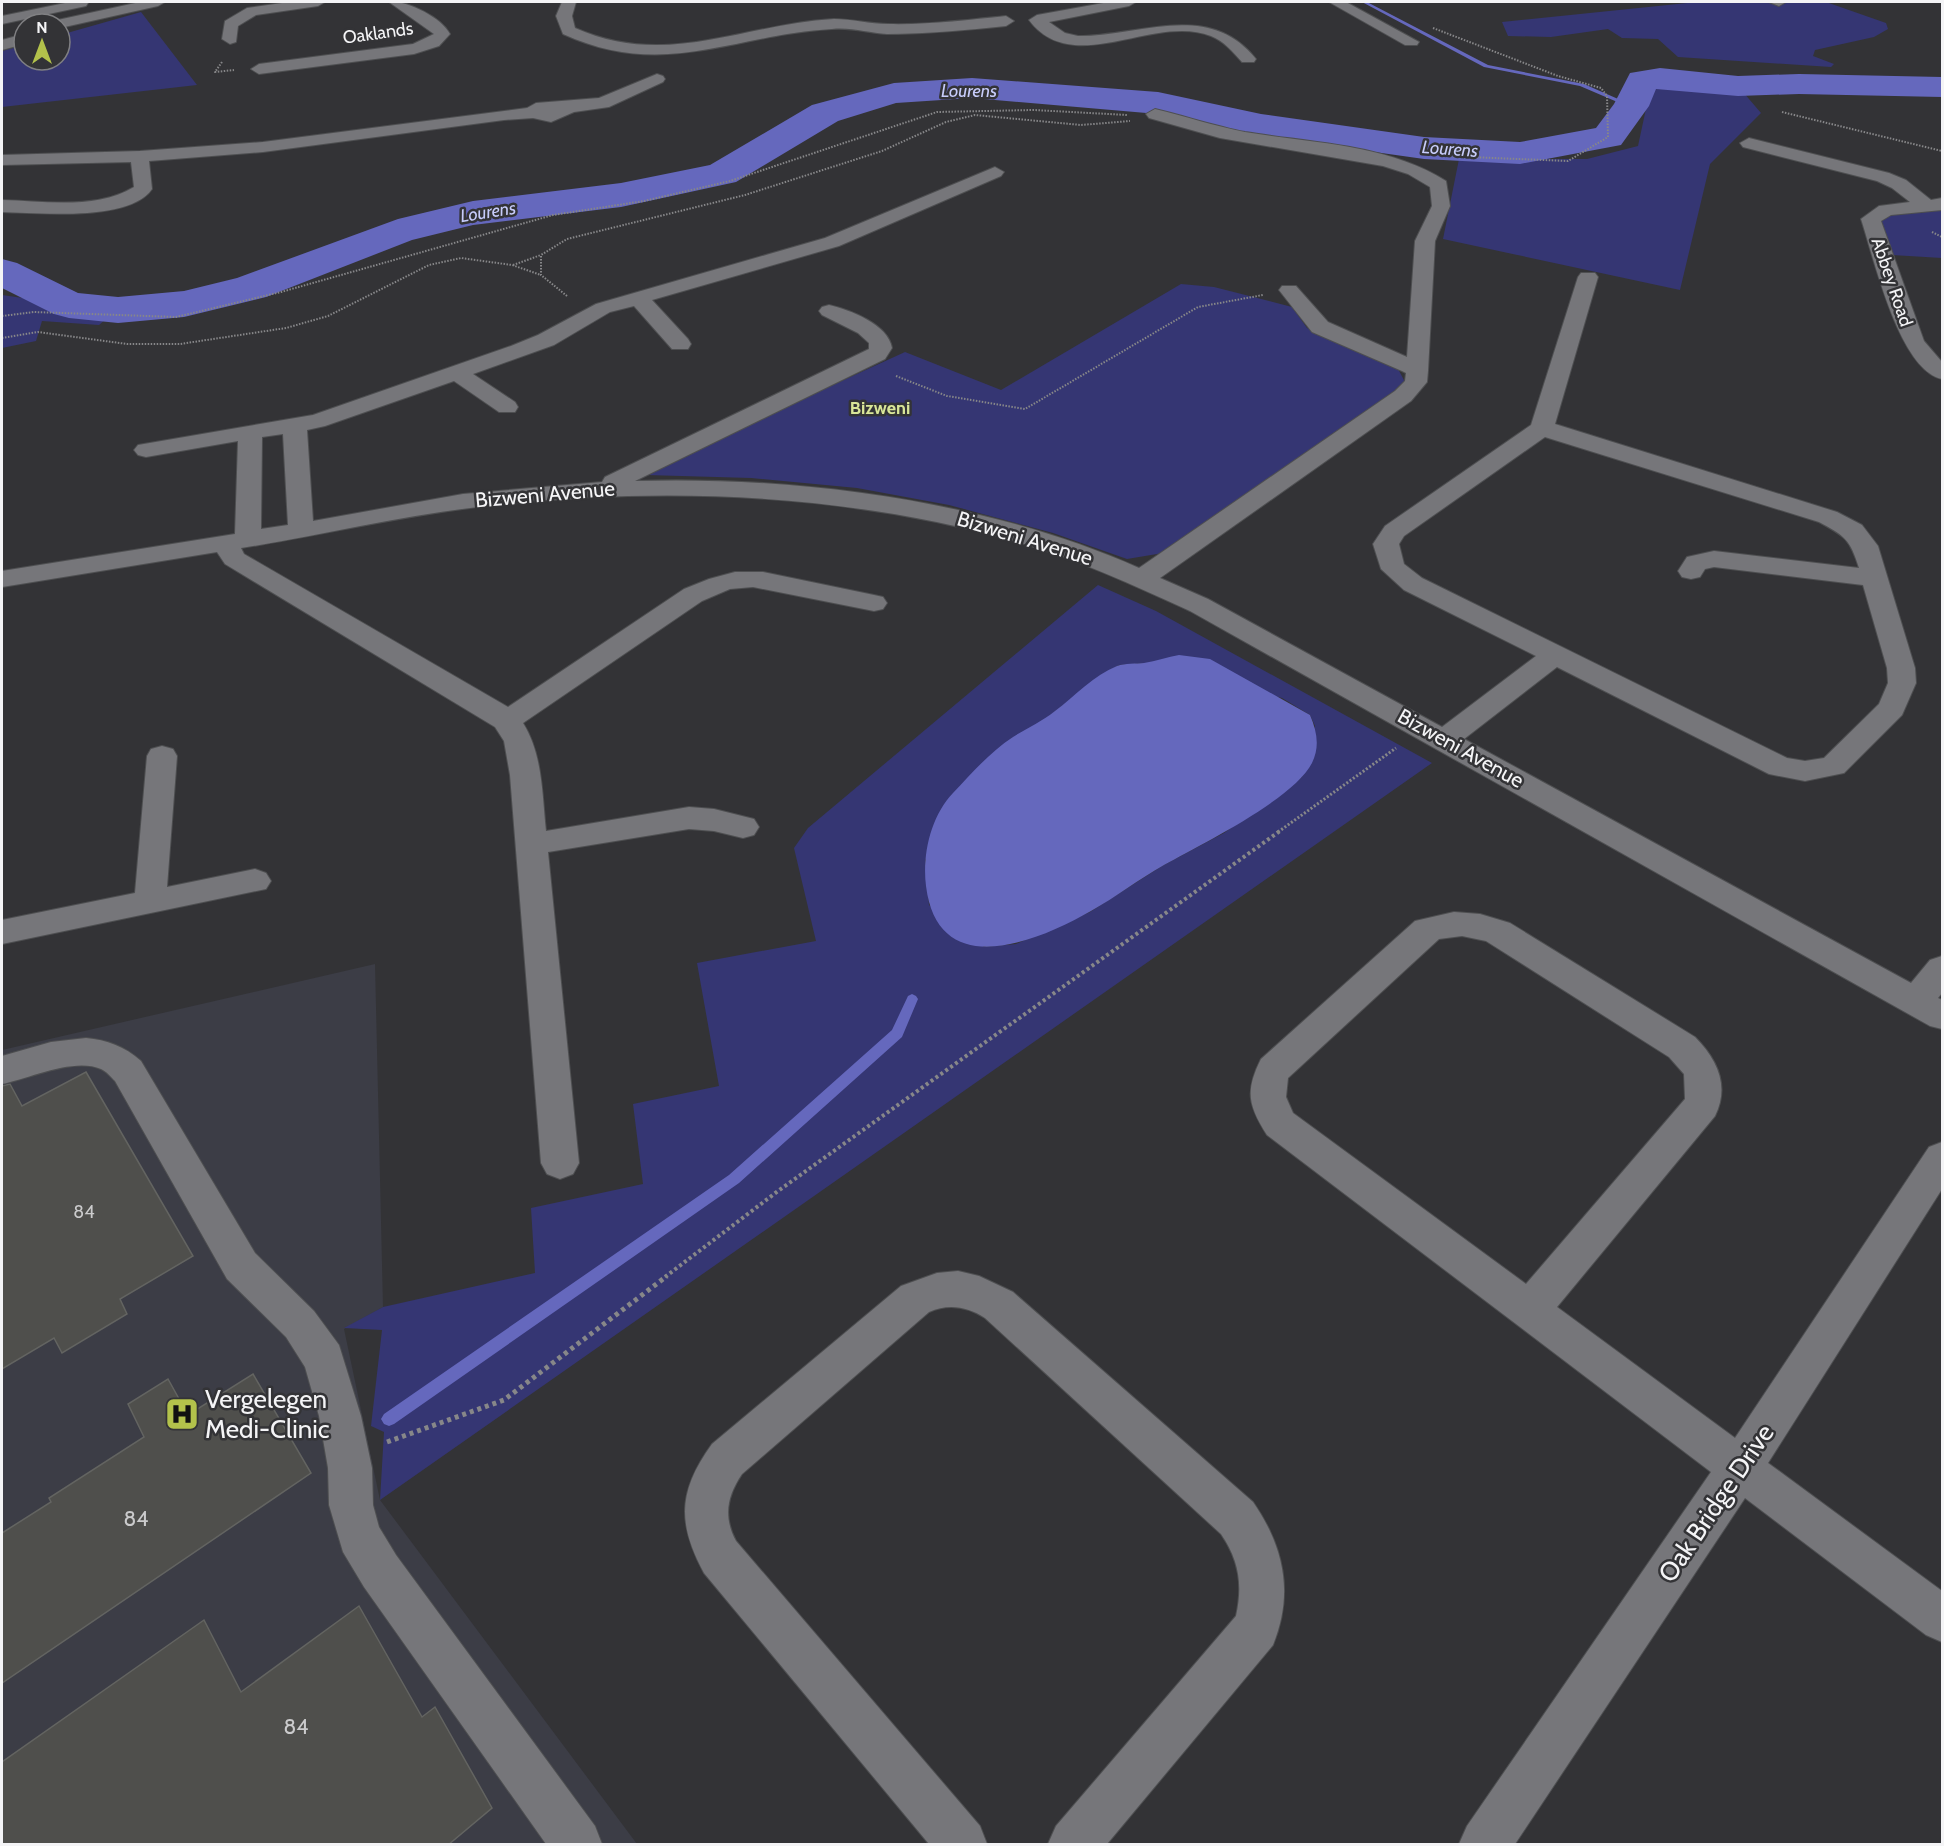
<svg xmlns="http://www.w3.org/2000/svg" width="1944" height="1846" font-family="Cabin,sans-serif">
  <rect width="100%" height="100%" fill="#333336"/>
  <!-- built -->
  <path fill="#3c3d46" d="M375,964L383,1307L344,1329L380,1500L637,1844H2V1050Z"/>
  <!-- green -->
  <g fill="#353673" fill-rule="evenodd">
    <path d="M1697,2H1826L1886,23L1888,29L1874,37L1815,50L1813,56L1834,64L1831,67L1678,57L1658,39L1622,38L1608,29L1551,37L1508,36L1502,22Z"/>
    <path d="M141,12L197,85L2,107V51L24,45V60H60V35Z"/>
    <path d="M1656,83L1743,92L1761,113L1710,164L1680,290L1443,239L1459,159H1587L1638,146L1650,90Z"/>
    <path d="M1942,208V258L1892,255L1880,221L1894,212Z"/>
    <path d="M1181,284L1214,287L1292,307L1307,328L1395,363L1407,386L1163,553L1127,559L1053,533L949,505L857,488L751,478L646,475L647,470L905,352L1001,390Z"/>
    <path d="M2,295L23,298L61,309L114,312L99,325L42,321L36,341L2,348Z"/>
    <path d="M1098,585L1156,611L1432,763L380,1500L384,1432L371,1426L382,1330L344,1328L383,1307L535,1273L531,1208L643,1184L633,1104L719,1086L697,963L816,941L794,848L808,828ZM1146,663L1282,698L1310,715L1315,726L1302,777L1224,833L1162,866L1090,912L1016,944L984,947L929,905L925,860L1012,738L1039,724L1100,676L1119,665Z"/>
  </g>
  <!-- water -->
  <path fill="#6568bd" d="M1179,655L1210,659L1310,715C1317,731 1320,747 1312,763C1294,799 1200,845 1164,865C1139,879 1116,897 1091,911C1035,943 938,982 926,886C922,854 931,816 953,793C972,773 990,752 1013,737C1027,728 1041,722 1055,711C1075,696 1094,675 1117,666C1125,663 1136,664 1144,663C1156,661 1168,657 1179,655Z"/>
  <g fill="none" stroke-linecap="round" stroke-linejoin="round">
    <!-- stream -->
    <g fill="#6568bd" fill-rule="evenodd">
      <path d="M1362,2H1367L1488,65L1584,84L1634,106L1629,107L1580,86L1484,67Z"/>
      <path d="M912,994L916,996L918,999L902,1037L739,1183L394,1424L389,1426L384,1424L381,1419L384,1414L729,1175L892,1030L908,996Z"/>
    </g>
    <!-- river -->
    <path fill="#6568bd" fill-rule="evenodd" d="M1660,68L1738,76L1799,74L1942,77V97L1799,94L1738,96L1656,89L1649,106L1621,145L1520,164L1424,159L1261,136L1158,114L972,98L896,103L838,121L736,182L621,207L473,225L412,240L266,297L184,317L118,323L69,318L54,314L2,288V259L17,263L78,293L118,297L184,291L237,278L398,219L473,201L621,183L710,165L812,105L894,83L972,78L1158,92L1261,114L1424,137L1520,142L1596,128L1614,104L1630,73Z"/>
  </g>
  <!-- building -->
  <g fill="#4f4f4c" stroke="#636461" stroke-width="1.5">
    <path d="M86,1072L193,1256L120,1299L127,1314L62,1353L54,1338L2,1369V1086L10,1084L22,1106Z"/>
    <path d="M253,1374L311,1473L2,1683V1533L51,1502L49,1498L144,1437L128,1404L168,1379L188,1415Z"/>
    <path d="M359,1606L422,1717L435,1707L492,1808L448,1845H2V1762L204,1620L241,1692Z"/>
  </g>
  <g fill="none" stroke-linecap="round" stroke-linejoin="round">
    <defs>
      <g id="minor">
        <path d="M70,2L88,3L86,6L2,24V16Z"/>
        <path d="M140,2H165L158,6L60,28V24H50L53,21Z"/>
        <path d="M289,2H325L318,6L256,15L238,26L236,42L230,44L222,39L225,21L247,8Z"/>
        <path d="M389,2C406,0 441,17 450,34L439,46L414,54L259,74L251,69L259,64L413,44L434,34Z"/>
        <path d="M562,2H576L572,16L575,28C667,69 742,24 834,19C852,19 870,24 888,24C927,25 967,20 1006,16L1014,21L1006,26C967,30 927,34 887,34C869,33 851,27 832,29C731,35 664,80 563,34L556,16Z"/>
        <path d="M1109,2H1136L1129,6L1049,22L1065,33L1078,36C1141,36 1209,0 1256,59L1254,62H1242C1233,52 1224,41 1211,36C1154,13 1073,79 1029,20L1037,15Z"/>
        <path d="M1329,2H1346L1419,42L1417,45H1405Z"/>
        <path d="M1769,2H1786L1779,6Z"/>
        <path d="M24,34V44L2,50V40Z"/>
        <path d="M657,74L663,76L665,79L663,82L609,107L574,112L551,122L533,118L504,120L263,152L149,161L152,189C130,222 37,213 2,212V200C44,201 96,210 134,187L131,162L2,165V155L140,151L263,142L527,108L536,103L599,98Z"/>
        <path d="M1155,109C1185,116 1214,126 1245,132C1311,143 1388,144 1446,181L1450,206L1435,241L1428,371L1427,382L1411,401L1160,578L1208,599L1442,727L1536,656L1404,590L1381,569L1373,544L1385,526L1531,425L1578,277L1581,273H1595L1598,277L1555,424L1837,512L1862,525L1878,546L1915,668L1916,683L1902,715L1844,773L1805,781L1769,774L1557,667L1464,739L1911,983L1930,960L1942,956V993L1938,998L1942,1000V1029L1930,1026L1190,611C1133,585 1077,559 1018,542C845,493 664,486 486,506C404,515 323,535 241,548L244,554L508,707L684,589L709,579L735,572H763L874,595L883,597L887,603L883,609L874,611L753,587L730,589L702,601L523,723C543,755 542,795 546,831L689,807L714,809L754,819L759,827L754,835L743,838L714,831L689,829L548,852L579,1163L573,1174L560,1179L547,1174L541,1163L510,775L504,741L495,727L225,564L217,552L2,587V571L235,534L238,441L146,457L138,455L134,450L138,445L313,415L511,346L538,335L596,304L825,238L995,167L1004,172L1001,176L839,246L652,300L688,339L691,344L688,349H672L634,306L610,312L554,345L473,374L515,402L518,407L515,412H499L454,381L325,426L307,430L313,521L463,494L602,482L605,477L869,349V343L858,333L822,315L819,311L822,307L829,305C850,310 888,324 892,348L885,359L635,481C799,476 989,501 1139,568L1395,391L1405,381L1406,373L1402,371L1312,332L1279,290L1282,286H1296L1328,322L1407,357L1415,241L1432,206L1430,187L1408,174L1383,166L1220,138L1149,118L1146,114ZM283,434L288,525L261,529L262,437ZM1545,437L1819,522C1845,536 1850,539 1859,568L1714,551L1687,557L1678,571L1682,577L1691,579L1700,577L1705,569L1714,567L1863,585L1887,668L1888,683L1879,704L1824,758L1805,761L1787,758L1422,578L1404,564L1399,544L1404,536Z"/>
        <path d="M1749,138L1889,173L1906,180L1931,200L1942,198V210L1891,215L1881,221L1924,341L1942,362V379C1899,370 1874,258 1861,219L1879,206L1910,202L1892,188L1877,181L1743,147L1740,143Z"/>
        <path d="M162,746L173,749L177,756L167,887L255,869L266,873L271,881L266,889L2,944V920L135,893L147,756L151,749Z"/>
        <path d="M1454,912L1480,914L1510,923L1695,1037C1717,1059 1730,1086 1715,1116L1557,1307L1735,1438L1929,1147L1942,1142V1189L1768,1463L1942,1591V1642L1926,1635L1745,1498L1515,1844H1459L1467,1826L1711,1472L1267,1135C1248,1105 1245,1091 1261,1059L1415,921ZM1462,936L1486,941L1669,1057L1684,1074L1685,1099L1526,1284L1293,1113L1286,1097L1288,1078L1439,939Z"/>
        <path d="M86,1038C107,1040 124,1046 141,1061L255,1253L314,1311L339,1345L361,1416L372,1468L373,1505L379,1527L396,1555L595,1826L602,1844H546L364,1587L343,1552L329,1505L328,1468L319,1416L305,1367L286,1337L227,1279L115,1081C111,1077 106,1071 101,1069C74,1057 28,1079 2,1084V1056L51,1042Z"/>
        <path d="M958,1271L979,1276L1013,1292L1253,1502C1284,1547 1294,1593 1273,1645L1107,1844H1048L1056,1826L1236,1616C1243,1585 1239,1560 1221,1534L985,1318C968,1307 949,1303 929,1312L742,1474C727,1496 723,1517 736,1541L980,1826L987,1844H929L704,1573C677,1523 678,1491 712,1444L901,1286L937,1273Z"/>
      </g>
    </defs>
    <!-- minor casing -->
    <use href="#minor" stroke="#4e4f51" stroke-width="2"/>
    <!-- path-far3 -->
    <g stroke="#878789" stroke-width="2" stroke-dasharray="1.5 1.5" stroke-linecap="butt">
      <path d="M1433,28L1558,76L1601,88L1607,96L1608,137L1568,161L1444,156"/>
      <path d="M222,62L215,72L234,70"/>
      <path d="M1782,112L1942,151"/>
      <path d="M1932,232L1942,237"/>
      <path d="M513,265L541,255"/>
      <path d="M567,296L541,275V255L567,239L745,195L882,151L946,122L975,115L1081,125L1130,121"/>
      <path d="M2,316L34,312L176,317L281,292L553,215L644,201L730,181L937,112L1034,110L1127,115"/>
      <path d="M2,338L38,332L127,344H180L286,328L328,316L429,265L461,258L512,265L541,275"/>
      <path d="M896,376L947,396L1025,409L1198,307L1263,295"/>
    </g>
    <!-- path-far2 -->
    <path stroke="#878789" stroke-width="3" stroke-dasharray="2 2" stroke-linecap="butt" d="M1278,832L1396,748"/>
    <!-- path-far1 -->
    <path stroke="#878789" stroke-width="4" stroke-dasharray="3 3" stroke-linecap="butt" d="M665,1277L778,1191L1280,831"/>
    <!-- path -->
    <path stroke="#878789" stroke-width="5" stroke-dasharray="4 4" stroke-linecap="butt" d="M387,1442L504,1400L667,1276"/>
    <!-- minor -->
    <use href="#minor" fill="#76767a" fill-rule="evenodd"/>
  </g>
  <!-- icons -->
  <defs>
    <symbol id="hospital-square" viewBox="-11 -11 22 22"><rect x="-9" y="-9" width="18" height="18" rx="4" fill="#b3c24b" stroke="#333336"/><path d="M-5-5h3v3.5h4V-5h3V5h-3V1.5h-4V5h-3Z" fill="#111"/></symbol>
  </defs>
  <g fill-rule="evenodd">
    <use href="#hospital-square" x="163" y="1395" width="38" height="38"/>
  </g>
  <g text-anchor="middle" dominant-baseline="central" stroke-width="5" stroke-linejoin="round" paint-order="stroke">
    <!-- far-street labels -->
    <g font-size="18" fill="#f4f4f6" stroke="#333336">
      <text transform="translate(378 33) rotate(-8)">Oaklands</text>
      <text transform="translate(1892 282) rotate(71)">Abbey Road</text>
    </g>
    <!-- far-water labels -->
    <g font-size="18" font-style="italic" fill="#c7ccfa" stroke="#333336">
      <text x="969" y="91">Lourens</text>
      <text transform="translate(1450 149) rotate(4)">Lourens</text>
      <text transform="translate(488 212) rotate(-9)">Lourens</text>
    </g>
    <!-- far-neighbourhood labels -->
    <g font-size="18" font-weight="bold" fill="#d9e698" stroke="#333336">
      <text x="880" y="408">Bizweni</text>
    </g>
    <!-- number labels -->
    <g font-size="18" fill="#cbcbcc">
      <text x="84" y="1212">84</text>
    </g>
    <!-- street labels -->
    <g font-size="21" fill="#f4f4f6" stroke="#333336">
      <text transform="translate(545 494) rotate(-5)">Bizweni Avenue</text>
      <text transform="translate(1025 538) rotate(17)">Bizweni Avenue</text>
      <text transform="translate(1461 748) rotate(29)">Bizweni Avenue</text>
    </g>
    <!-- near-number labels -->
    <g font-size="21" fill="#cbcbcc">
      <text x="136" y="1518">84</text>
      <text x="296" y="1726">84</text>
    </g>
    <!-- near-poi labels -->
    <g font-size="26" fill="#f4f4f6" stroke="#333336" text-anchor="start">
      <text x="205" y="1399">Vergelegen<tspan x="205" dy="30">Medi-Clinic</tspan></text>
    </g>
    <!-- near-street labels -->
    <g font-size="26" fill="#f4f4f6" stroke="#333336">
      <text transform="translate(1716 1503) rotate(-56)">Oak Bridge Drive</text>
    </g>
  </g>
  <!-- border -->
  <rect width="1944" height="1846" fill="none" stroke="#f4f4f6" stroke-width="6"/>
  <!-- north arrow -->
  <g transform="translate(42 42)"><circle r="28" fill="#333336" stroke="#808083" stroke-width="1.5"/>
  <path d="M0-4.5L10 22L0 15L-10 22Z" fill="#b3c24b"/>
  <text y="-9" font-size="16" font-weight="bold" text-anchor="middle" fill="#f4f4f6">N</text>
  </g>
</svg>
